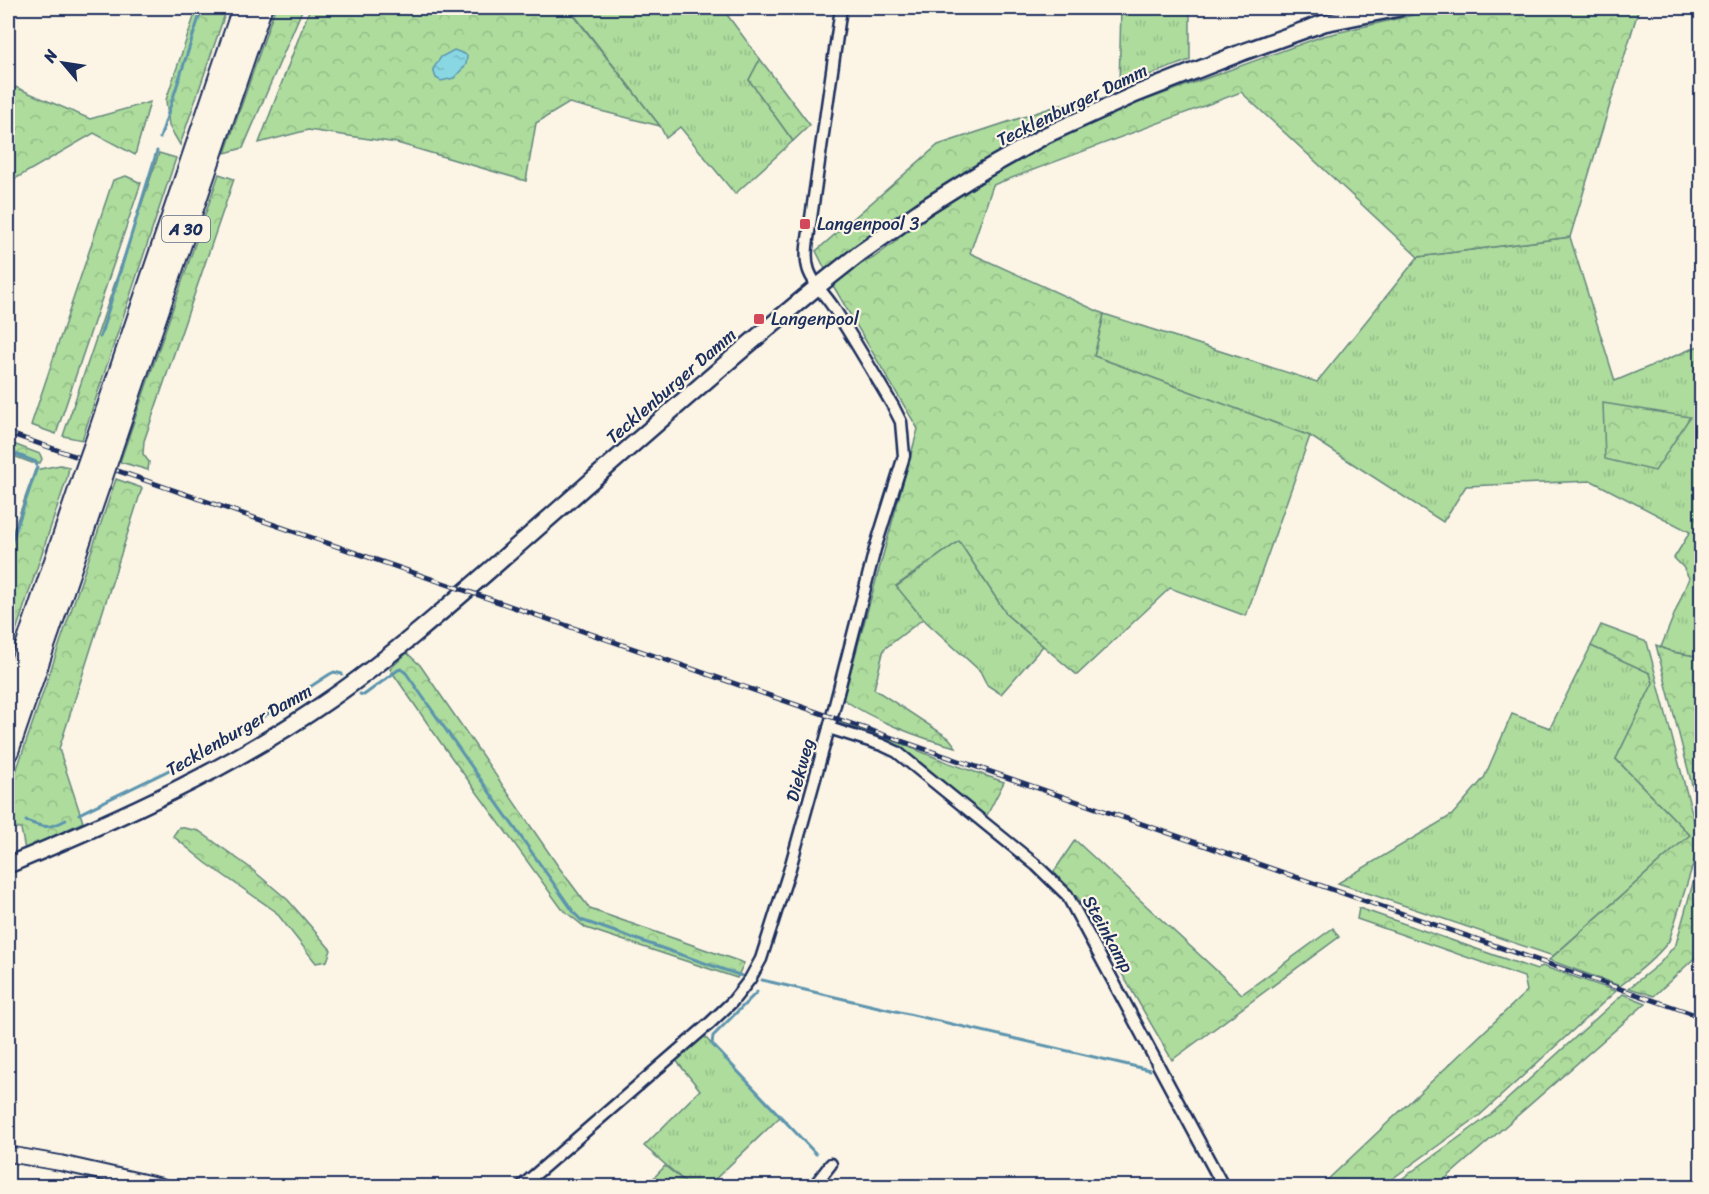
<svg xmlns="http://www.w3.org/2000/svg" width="1709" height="1194" font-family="Sriracha,sans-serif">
  <defs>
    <pattern id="grass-tufts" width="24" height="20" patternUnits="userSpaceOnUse" patternTransform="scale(1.5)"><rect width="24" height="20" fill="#addc9c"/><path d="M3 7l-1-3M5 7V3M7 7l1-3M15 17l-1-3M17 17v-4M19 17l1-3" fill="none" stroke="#94bd89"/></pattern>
    <pattern id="forest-crowns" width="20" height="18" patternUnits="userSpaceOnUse" patternTransform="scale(1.5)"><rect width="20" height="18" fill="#addc9c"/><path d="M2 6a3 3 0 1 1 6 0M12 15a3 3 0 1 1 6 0" fill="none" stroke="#94bd89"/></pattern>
    <pattern id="water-ripples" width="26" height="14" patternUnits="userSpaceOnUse" patternTransform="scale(1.5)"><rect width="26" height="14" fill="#88d7e3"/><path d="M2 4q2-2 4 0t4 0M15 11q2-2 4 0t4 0" fill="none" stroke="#75b9c5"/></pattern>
  </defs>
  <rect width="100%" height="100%" fill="#fcf5e5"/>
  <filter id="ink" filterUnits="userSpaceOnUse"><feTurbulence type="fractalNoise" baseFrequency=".0167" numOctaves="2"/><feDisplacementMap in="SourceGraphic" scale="12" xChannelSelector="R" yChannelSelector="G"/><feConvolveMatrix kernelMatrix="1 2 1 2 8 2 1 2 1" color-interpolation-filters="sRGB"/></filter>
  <g filter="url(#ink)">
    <!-- grass -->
    <g fill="url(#grass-tufts)" stroke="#64867d" stroke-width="1.5">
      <path d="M582,8H722L760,59L749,80L793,141L735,194L680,127L666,138L660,126L572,12Z"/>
      <path d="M1121,8H1190V60L1119,86Z"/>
      <path d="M1570,237L1615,381L1701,345V657L1672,652L1661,647L1689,578L1683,567L1674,558L1690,532L1592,481L1466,486L1443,522L1310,436L1094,356L1104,314L1317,382L1418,257Z"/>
      <path d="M959,541L1007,615L1043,646L1001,694L987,685L980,671L923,619L896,587Z"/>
      <path d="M1591,646L1650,673L1653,683L1616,759L1690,835L1553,956L1338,883L1452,815L1484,778L1512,714L1550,728Z"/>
      <path d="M704,1036L780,1117L708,1186H690L644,1146L700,1090L675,1059Z"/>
    </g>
    <!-- forest -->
    <g fill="url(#forest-crowns)" stroke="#64867d" stroke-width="1.5">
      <path d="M197,8H227L180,145L169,126L166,100Z"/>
      <path d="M275,8H303L243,148L225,153Z"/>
      <path d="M310,8H390L392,12L398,8H568L660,126L569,103L536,123L526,181L397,143L308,130L259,143Z"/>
      <path d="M1443,8H1639L1570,237L1418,257L1241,92L993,185L970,253L1104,314L1094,356L1310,436L1246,616L1170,588L1077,675L1007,615L959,541L896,586L923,619L884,649L874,689L949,738L956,747C921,739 871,719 843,699L918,429L832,284L849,270L873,258L895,242L919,218L1029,151L1113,112L1323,36Z"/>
      <path d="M760,59L810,125L793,141L749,80Z"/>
      <path d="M8,84L90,119L150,102L135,155L94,133L8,183Z"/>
      <path d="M1093,94L1100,100L1017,141L973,167L921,200L854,248L826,271L816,251L938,145Z"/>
      <path d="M159,153L176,158L82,440L63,436Z"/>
      <path d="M219,174L234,179L144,441L143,454L149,462L148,470L120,462Z"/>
      <path d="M126,176L141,183L56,434L31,425L113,180Z"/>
      <path d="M1603,403L1690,417L1655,471L1605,459Z"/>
      <path d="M8,442L40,454L42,459L40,463H32L8,454Z"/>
      <path d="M60,465L69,467L67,478L8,655V546L35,470Z"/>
      <path d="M116,479L142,488L59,749L83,822L25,850L21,829L8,826V795Z"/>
      <path d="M1601,625L1647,642L1696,828V855L1669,941C1655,959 1638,972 1620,986L1549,960L1690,835L1616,759L1653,683L1650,673L1591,646Z"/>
      <path d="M1656,645L1672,652L1701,657V820Z"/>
      <path d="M407,653L420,665L558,866L590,909L744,963L737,978L586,928L562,909L441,743L390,669Z"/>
      <path d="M836,722L900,743L949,763L1004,782L985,819L902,750L885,740L835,725Z"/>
      <path d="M179,827L199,831L249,867L288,900L331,950L327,961L316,963L275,911L206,863L173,836Z"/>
      <path d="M1075,840L1242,994L1333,928L1339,937L1172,1060L1078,898L1053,873Z"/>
      <path d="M1701,854V952L1654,996L1629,988L1660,963L1676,944Z"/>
      <path d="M1359,908L1537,970L1542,966L1616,991L1479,1116L1382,1186H1321L1527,991L1524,977L1357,919Z"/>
      <path d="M1623,994L1646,1003L1437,1186H1392L1490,1115Z"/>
      <path d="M665,1166L690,1186H646Z"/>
    </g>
    <!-- water -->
    <path fill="url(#water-ripples)" stroke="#5c94ae" stroke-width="1.5" d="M454,50L467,55L466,65L454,78L441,81L436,78L433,69L441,57Z"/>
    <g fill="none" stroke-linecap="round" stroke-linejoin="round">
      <!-- stream -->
      <g stroke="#5c94ae" stroke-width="3">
        <path d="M160,138L202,8"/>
        <path d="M100,337L157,151"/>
        <path d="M8,451L36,462L37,467L8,553"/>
        <path d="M360,694L364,695L398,670L401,669L406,673L575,914L581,920L742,976"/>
        <path d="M79,814C120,793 162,775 202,753C246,729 288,701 330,674L334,672L342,674"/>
        <path d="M26,821C44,828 49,829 66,820"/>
        <path d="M762,980L1150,1070"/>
        <path d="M757,992L713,1036L712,1044L816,1154"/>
      </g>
      <defs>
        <g id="minor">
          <path d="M829,728L882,745L897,752L1036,865L1067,895L1223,1186"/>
          <path d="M522,1186L710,1023L732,1002L750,979L761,959L790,868L829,728L875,549L904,456L901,422L893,406C874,374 855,341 835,310C827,296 815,287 809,271C804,257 808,240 810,225L841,8"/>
          <path d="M814,1186L831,1164"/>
        </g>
        <path id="tertiary" d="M8,1154L60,1163L162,1186"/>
        <path id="secondary" d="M8,865C119,819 230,769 329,700C397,653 461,595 524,540C621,455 717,369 817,287L860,253L927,206L986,169L1046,135L1136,94L1243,52L1324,23L1399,8"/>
        <g id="motorway">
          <path d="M95,444L243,8"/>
          <path d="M111,450L261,8"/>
          <path d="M8,700L83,478"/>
          <path d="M8,751L101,480"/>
        </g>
      </defs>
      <!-- minor casing -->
      <use href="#minor" stroke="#1b2f5e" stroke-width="15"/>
      <!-- tertiary casing -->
      <use href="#tertiary" stroke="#1b2f5e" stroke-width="18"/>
      <!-- secondary casing -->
      <use href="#secondary" stroke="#1b2f5e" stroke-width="20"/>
      <!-- motorway casing -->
      <use href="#motorway" stroke="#1b2f5e" stroke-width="24"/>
      <!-- minor -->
      <use href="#minor" stroke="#fcf5e5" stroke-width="10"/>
      <!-- tertiary -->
      <use href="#tertiary" stroke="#fcf5e5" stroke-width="14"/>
      <!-- secondary -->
      <use href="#secondary" stroke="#fcf5e5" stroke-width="15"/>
      <!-- motorway -->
      <use href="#motorway" stroke="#fcf5e5" stroke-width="20"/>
      <defs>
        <path id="rail" d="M8,433L1702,1017"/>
      </defs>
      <!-- rail casing -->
      <use href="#rail" stroke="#1b2f5e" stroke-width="5"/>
      <!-- rail -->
      <use href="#rail" stroke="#fcf5e5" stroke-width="3" stroke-dasharray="9" stroke-linecap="butt"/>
      <defs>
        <g id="motorway-bridge">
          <path d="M83,478L95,444"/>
          <path d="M101,480L111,450"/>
        </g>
      </defs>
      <!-- motorway-bridge casing -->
      <use href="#motorway-bridge" stroke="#1b2f5e" stroke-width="24" stroke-linecap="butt"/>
      <!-- motorway-bridge -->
      <use href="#motorway-bridge" stroke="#fcf5e5" stroke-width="20"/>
    </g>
  </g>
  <!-- markers -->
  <g fill="#d1495b" stroke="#fcf5e5" stroke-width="2">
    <rect x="799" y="218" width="12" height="12" rx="3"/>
    <rect x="753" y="313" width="12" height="12" rx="3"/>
  </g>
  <g text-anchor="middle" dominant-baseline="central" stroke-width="4.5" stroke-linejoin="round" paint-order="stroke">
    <!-- shield labels -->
    <rect fill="#fcf5e5" stroke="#5e6a86" stroke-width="1.5" x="162" y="216" width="48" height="26" rx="4.5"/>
    <g font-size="16" font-weight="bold" fill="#1b2f5e">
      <text x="186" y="229">A 30</text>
    </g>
    <!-- street labels -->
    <g font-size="18" fill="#1b2f5e" stroke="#fcf5e5">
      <text transform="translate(1072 105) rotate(-26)">Tecklenburger Damm</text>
      <text transform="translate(671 386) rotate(-41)">Tecklenburger Damm</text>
      <text transform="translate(239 730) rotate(-30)">Tecklenburger Damm</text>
      <text transform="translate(800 770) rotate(-75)">Diekweg</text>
      <text transform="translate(1108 934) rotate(61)">Steinkamp</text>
    </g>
    <!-- poi labels -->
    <g font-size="18" fill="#1b2f5e" stroke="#fcf5e5" text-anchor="start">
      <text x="817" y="224">Langenpool 3</text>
      <text x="771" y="319">Langenpool</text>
    </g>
  </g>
  <!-- margin -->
  <rect width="1709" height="1194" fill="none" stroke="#fcf5e5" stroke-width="30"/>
  <rect x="15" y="15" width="1679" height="1164" fill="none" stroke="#1b2f5e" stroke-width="2" filter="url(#ink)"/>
  <!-- north arrow -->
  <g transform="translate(63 63) rotate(299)" stroke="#fcf5e5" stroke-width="4.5" paint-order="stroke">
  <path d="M0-4.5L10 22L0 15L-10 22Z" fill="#1b2f5e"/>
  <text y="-9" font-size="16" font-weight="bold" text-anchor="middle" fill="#1b2f5e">N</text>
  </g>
</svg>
